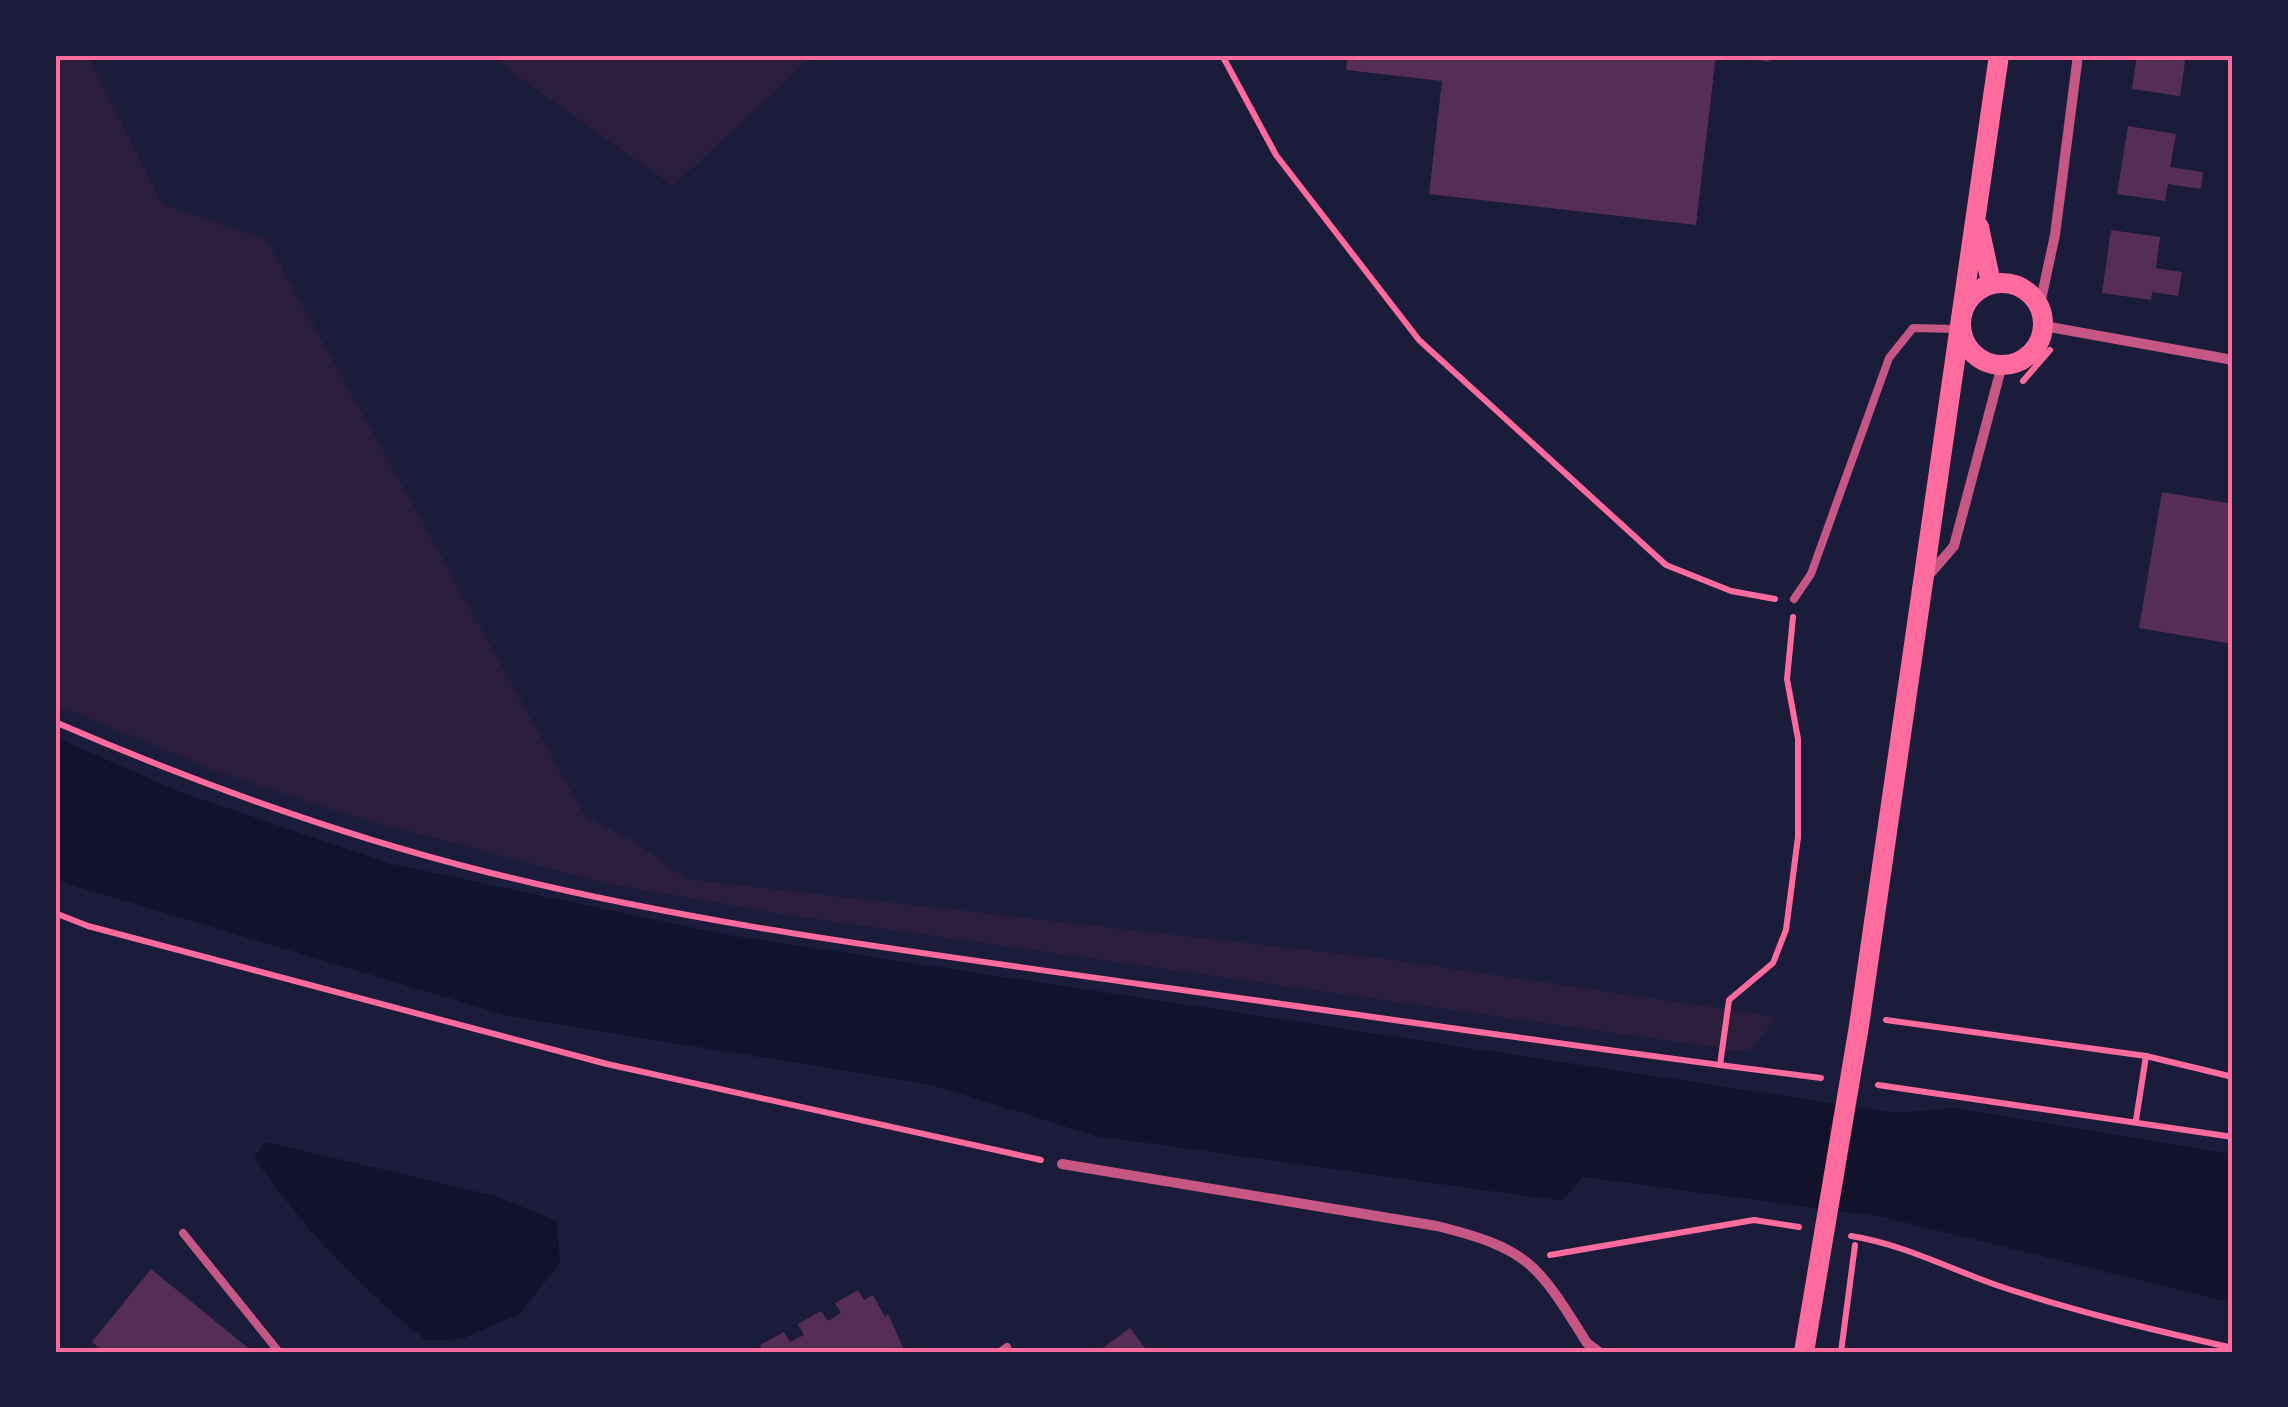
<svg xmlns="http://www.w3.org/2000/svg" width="2288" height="1407" font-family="Mulish,sans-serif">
  <rect width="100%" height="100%" fill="#1b1b3a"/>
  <!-- green -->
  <g fill="#2a1e3b">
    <path d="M55,55H89L162,204L266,239L585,816L636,843L686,879L1387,959L1777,1017L1749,1052L800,917L604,883L349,815L216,771L55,704Z"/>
    <path d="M494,55H814L673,186L513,73Z"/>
  </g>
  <!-- water -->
  <g fill="#12122b">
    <path d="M55,737L180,792L388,863L722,934L1896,1113L1955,1108L2233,1154V1303L1882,1217L1583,1177L1561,1201L1096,1136L932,1085L508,1016L55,880Z"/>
    <path d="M266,1142L495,1196L557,1221L560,1263L519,1314L462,1339L425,1340C359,1286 303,1228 254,1157Z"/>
  </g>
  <!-- building -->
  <g fill="#542f53">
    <path d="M1348,55H1716L1696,225L1429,194L1442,81L1346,70Z"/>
    <path d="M1727,55H1770L1769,62Z"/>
    <path d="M2137,55H2186L2180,96L2132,89Z"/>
    <path d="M2128,126L2176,134L2170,167L2203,172L2201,189L2168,184L2165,201L2117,194Z"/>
    <path d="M2111,230L2160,237L2156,268L2182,272L2178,296L2152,292L2151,300L2102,293Z"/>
    <path d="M2162,492L2233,504V644L2139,628Z"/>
    <path d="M151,1269L253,1352H104L92,1342Z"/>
    <path d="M858,1290L864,1300L873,1295L885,1317L888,1314L905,1352H764L760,1345L784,1332L790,1342L804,1335L798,1324L821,1311L828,1321L841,1313L835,1303Z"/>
    <path d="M1130,1328L1148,1352H1097Z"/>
  </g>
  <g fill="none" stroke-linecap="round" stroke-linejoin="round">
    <!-- path -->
    <g stroke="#ff6b9d" stroke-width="6">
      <path d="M1222,55L1276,155L1419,340L1666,565L1731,591L1775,599"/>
      <path d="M2023,381L2050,350"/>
      <path d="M55,722C194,782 336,834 483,871C700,926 925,953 1146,985C1371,1016 1596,1050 1821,1078"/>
      <path d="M55,913L88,926L607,1064L1041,1160"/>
      <path d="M1886,1020L2146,1056L2233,1077"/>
      <path d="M1720,1065L1729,1000L1773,963L1786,930L1798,837V739L1787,679L1793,617"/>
      <path d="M1878,1085L2233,1137"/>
      <path d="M2136,1120L2146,1056"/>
      <path d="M1851,1236C1902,1244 1948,1268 1996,1285C2073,1311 2153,1330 2233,1348"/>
      <path d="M1550,1255L1754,1220L1799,1227"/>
      <path d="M1841,1352L1855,1245"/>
    </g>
    <!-- service -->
    <g stroke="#c65784" stroke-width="8">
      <path d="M1794,599L1811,574L1889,358L1913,328L1955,329"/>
      <path d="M183,1233L279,1352"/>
      <path d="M1000,1352L1007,1347"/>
    </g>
    <!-- minor -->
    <g stroke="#c65784" stroke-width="10">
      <path d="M2040,304L2055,235L2078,55"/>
      <path d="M2044,326L2233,360"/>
      <path d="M1929,575L1954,546L2002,365"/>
      <path d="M1062,1164L1437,1226C1529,1249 1537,1263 1587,1343L1599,1352"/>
    </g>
    <!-- secondary -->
    <g stroke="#ff6b9d" stroke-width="20">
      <path d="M1979,227L1991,283"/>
      <circle cx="2002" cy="324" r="41"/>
      <path d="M1804,1352L1859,1026L1999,55"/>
    </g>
  </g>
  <!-- border -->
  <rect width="2288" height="1407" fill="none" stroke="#1b1b3a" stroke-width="115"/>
  <rect x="58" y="58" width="2172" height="1292" fill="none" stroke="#ff6b9d" stroke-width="4"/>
</svg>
